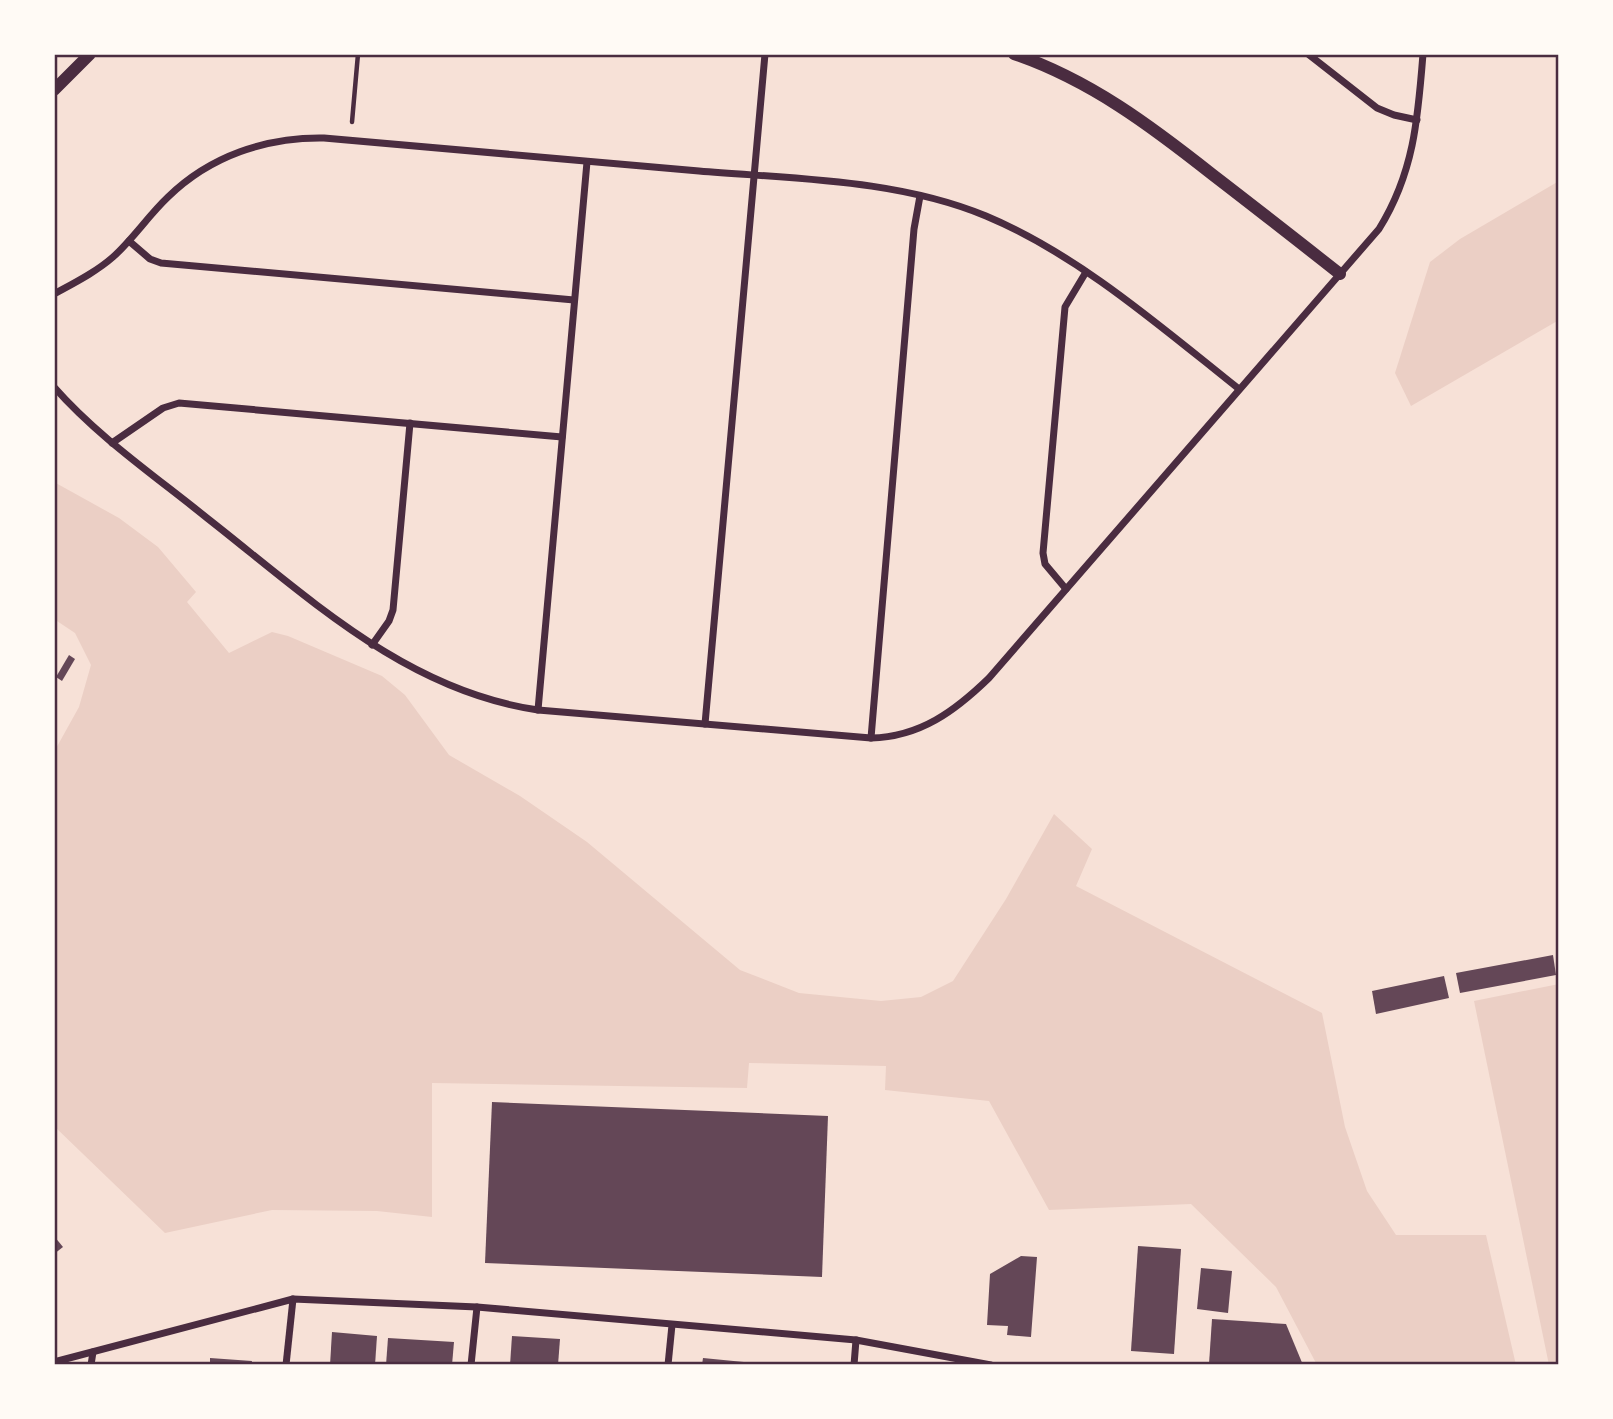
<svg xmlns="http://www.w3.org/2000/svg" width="1613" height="1419" font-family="Signika,sans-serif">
  <rect width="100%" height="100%" fill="#f7e1d7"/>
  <!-- green -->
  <g fill="#ebcfc5">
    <path d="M1559,181V320L1411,406L1395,373L1430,262L1460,239Z"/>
    <path d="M54,482L119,518L158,547L196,592L187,602L229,653L272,632L288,636L382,676L405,695L449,755L520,796L587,842L740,970L799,993L881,1001L921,997L953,981L1006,899L1054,814L1092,849L1076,886L1322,1013L1345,1127L1367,1191L1396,1235H1486L1516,1365H1317L1276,1287L1191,1204L1049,1210L989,1101L885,1090L886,1066L749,1063L747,1088L432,1083V1217L377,1211L272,1210L165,1233L54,1126V752L79,707L91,665L75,633L54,619Z"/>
    <path d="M1559,984V1365H1549L1474,1001Z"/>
  </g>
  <!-- building -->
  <g fill="#644757">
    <path d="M69,655L75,659L62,681L56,677Z"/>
    <path d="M1553,955L1556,975L1460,993L1456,973Z"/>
    <path d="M1444,976L1449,998L1376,1014L1372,991Z"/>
    <path d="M492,1102L828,1116L822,1277L485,1263Z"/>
    <path d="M54,1236L63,1247L54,1254Z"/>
    <path d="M1138,1246L1181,1249L1174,1354L1131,1351Z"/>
    <path d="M1021,1256L1037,1257L1031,1337L1007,1335L1008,1326L987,1325L990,1274Z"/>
    <path d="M1201,1268L1232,1271L1228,1313L1197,1309Z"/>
    <path d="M1212,1319L1286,1324L1303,1365L1209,1364Z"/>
    <path d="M332,1332L377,1336L375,1365H330Z"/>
    <path d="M512,1336L560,1339L558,1365H510Z"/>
    <path d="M388,1338L454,1342L452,1365H386Z"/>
    <path d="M210,1358L252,1361L251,1365H210Z"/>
    <path d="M703,1358L754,1363L753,1365H702Z"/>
  </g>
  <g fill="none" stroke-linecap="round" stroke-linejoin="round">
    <!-- path -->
    <path stroke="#4a2c40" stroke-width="4.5" d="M352,122L358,54"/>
    <!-- minor -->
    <g stroke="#4a2c40" stroke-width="7">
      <path d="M1308,54L1377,108L1394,115L1417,120"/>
      <path d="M129,241L150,259L161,263L574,300"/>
      <path d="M54,294C74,283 96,272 113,257C133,239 148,216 168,197C210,156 266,137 324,138C449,149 574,160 699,171C794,179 897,179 986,216C1079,255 1161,327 1239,389"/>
      <path d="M54,387C98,437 155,476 207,518C308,597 406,691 538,710L871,738C920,737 955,711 989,678L1379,229C1414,173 1418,118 1423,54"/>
      <path d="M112,443L163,408L179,403L562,437"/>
      <path d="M1066,589L1045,564L1043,553L1065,307L1086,272"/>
      <path d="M372,645L389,621L393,610L410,423"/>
      <path d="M538,710L587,162"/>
      <path d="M705,724L765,54"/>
      <path d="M871,738L914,229L920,196"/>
      <path d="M54,1362L293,1299L477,1307L856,1340L991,1365"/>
      <path d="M91,1365L93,1352"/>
      <path d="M286,1365L293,1299"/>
      <path d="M471,1365L477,1307"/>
      <path d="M668,1365L672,1325"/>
      <path d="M854,1365L856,1340"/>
    </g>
    <!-- tertiary -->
    <g stroke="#4a2c40" stroke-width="12">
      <path d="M1014,54C1090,80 1151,126 1213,175C1256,208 1298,241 1340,274"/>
      <path d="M54,90L90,54"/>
    </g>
  </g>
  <!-- border -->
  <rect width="1613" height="1419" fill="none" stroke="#fffaf5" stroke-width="112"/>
  <rect x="56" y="56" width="1501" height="1307" fill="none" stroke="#4a2c40" stroke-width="2.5"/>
</svg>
